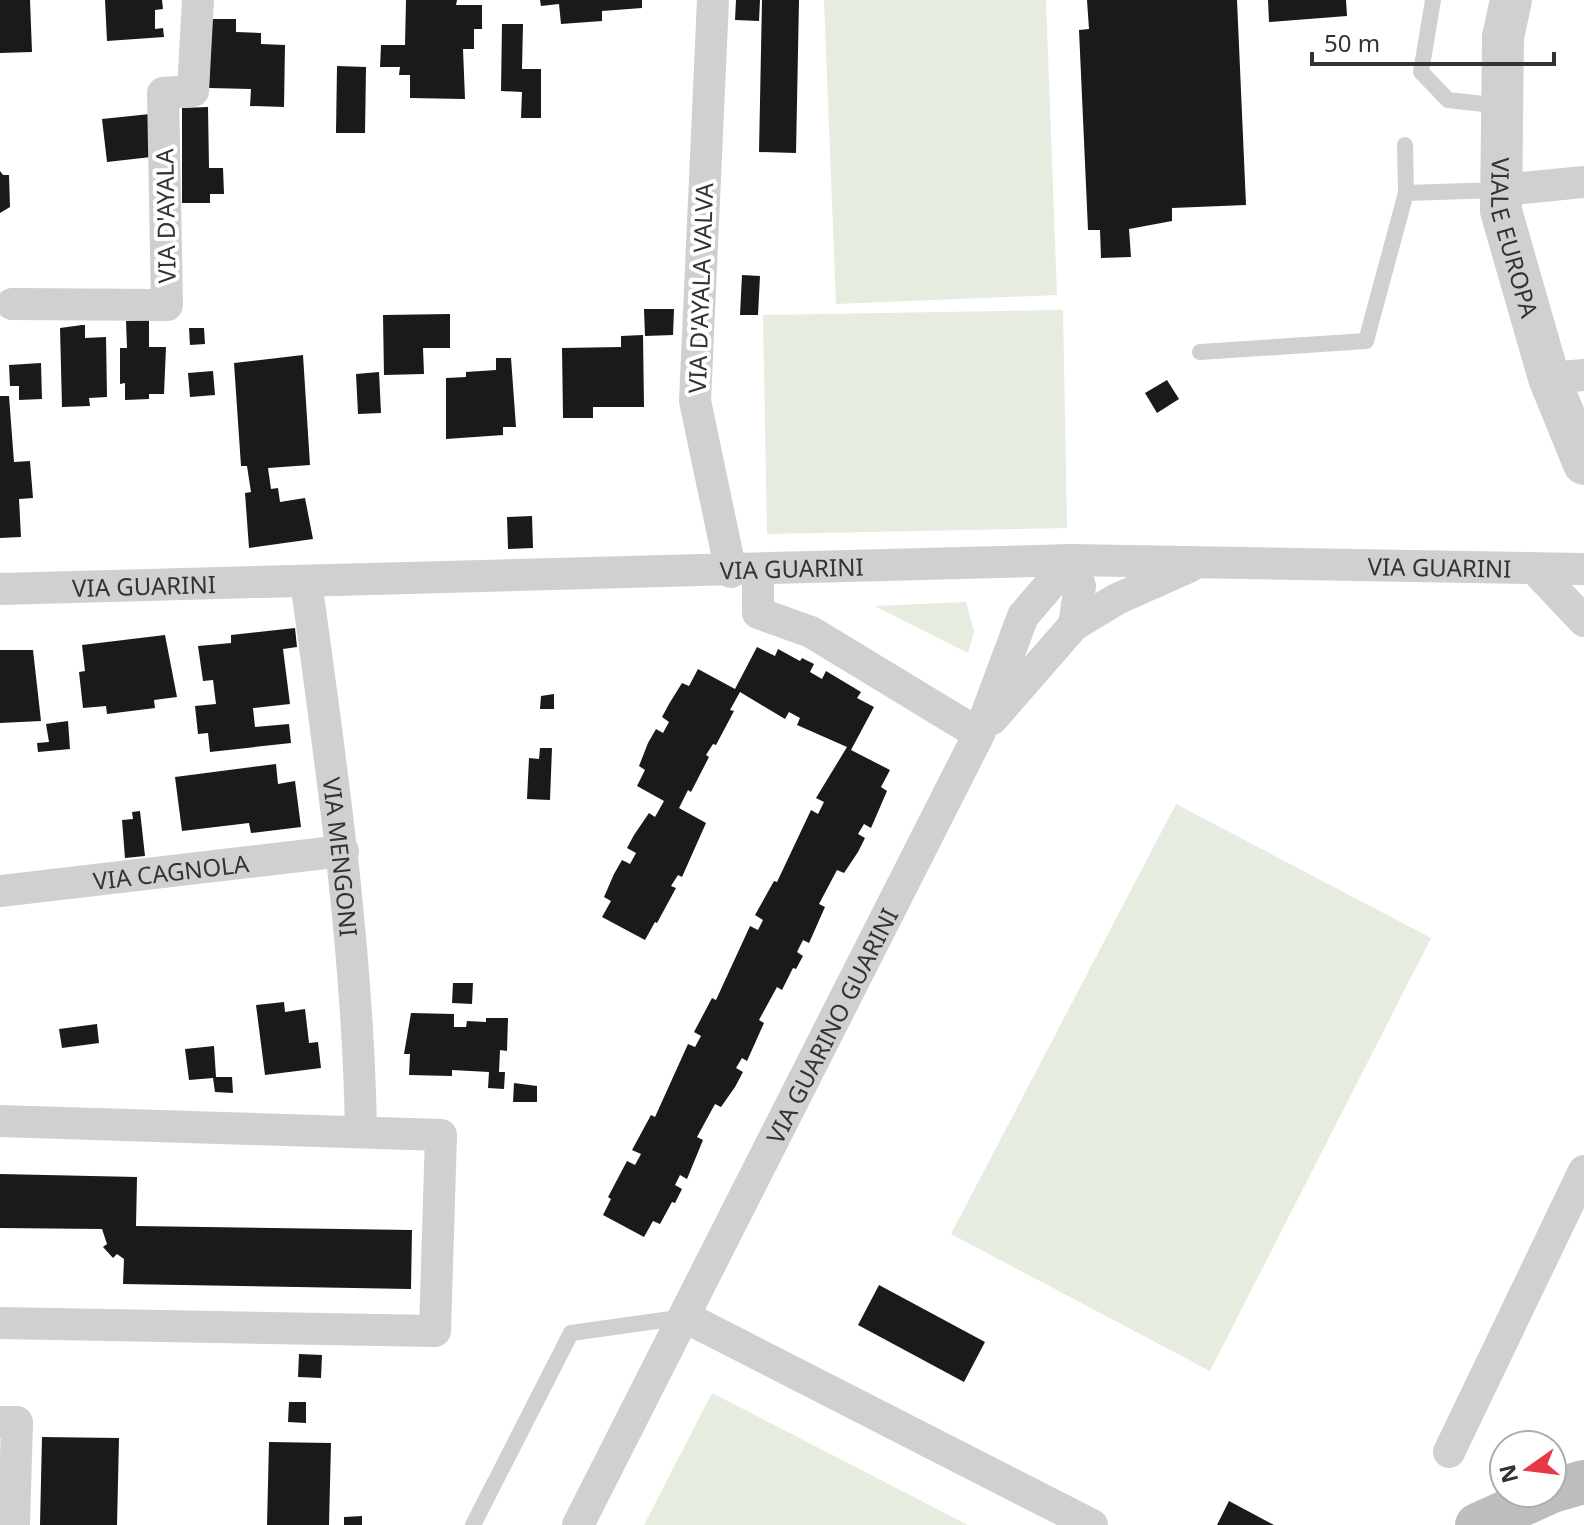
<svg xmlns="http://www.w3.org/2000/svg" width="1584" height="1525" font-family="'Noto Sans',sans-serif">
  <rect width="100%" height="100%" fill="#fff"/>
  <!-- green -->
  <g fill="#e6ecdf">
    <path d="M824,0H1046L1057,295L836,304Z"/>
    <path d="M1063,310L1067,528L767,534L763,315Z"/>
    <path d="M966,602L974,632L968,653L875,606Z"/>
    <path d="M1176,804L1431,938L1210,1371L951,1234Z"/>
    <path d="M712,1393L968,1525H644Z"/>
  </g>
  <!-- building -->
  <g fill="#1a1a1a">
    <path d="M0,0H30L32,52L0,53Z"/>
    <path d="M105,0H162L163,9L155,10V29L163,28L164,37L107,41Z"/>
    <path d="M406,0H457L456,5H482V29H474V49H463L465,99L410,98V75H399L400,67H380L381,45H405Z"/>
    <path d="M540,0H642V8L602,11V21L561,24L559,4L541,6Z"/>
    <path d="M736,0H760L759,21L735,20Z"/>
    <path d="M762,0H799L796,153L759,152Z"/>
    <path d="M1087,0H1237L1246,205L1172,208V221L1129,229L1131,257L1101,258L1100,230H1088L1079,30L1089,29Z"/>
    <path d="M1268,0H1346L1347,16L1269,22Z"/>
    <path d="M210,19H236V32L261,33V44L285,45L284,107L250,106L251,89L209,88Z"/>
    <path d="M502,24H523L522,69H541V118H521L522,92L501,91Z"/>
    <path d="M337,66L366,67L365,133H336Z"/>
    <path d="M208,107L209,168H223L224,194H210V203H182V108Z"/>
    <path d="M150,114L160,156L107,162L102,119Z"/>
    <path d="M0,171L3,175H9L10,207L0,213Z"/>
    <path d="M742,275L760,276L758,315H740Z"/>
    <path d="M644,309H674L673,335L645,336Z"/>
    <path d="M450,314V348H423L424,374L384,375L383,315Z"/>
    <path d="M149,320V347H166L164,394H149V399L125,400V383L120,384V348H127L126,321Z"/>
    <path d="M82,325H85V338L106,337L107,397L89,398L90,406L62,407L60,328Z"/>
    <path d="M189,328H204L205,344L190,345Z"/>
    <path d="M643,335L644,407H593V418H563L562,348L621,347V336Z"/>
    <path d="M303,355L310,465L268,468L271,489L278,488L280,502L305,498L313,539L249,548L245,493L251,492L247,466H241L234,363Z"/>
    <path d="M496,358H511L516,427H503V435L446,439V378L466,377V372L496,370Z"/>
    <path d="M41,363L42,399L19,400V386H10L9,365Z"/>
    <path d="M213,371L215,395L190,397L188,373Z"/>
    <path d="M379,372L381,413L358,414L356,374Z"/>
    <path d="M1167,380L1179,399L1157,413L1145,393Z"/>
    <path d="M0,396H9L14,462L30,461L33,498L19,499L21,537L0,538Z"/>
    <path d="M532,516L533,548L508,549L507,517Z"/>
    <path d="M295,628L297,647L283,649L290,704L253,708L255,727L289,724L291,743L210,752L208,733L198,734L195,706L216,704L213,680L203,681L198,646L231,643V635Z"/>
    <path d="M165,635L177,697L154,700L155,708L107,714L106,706L83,708L79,672L85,671L82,645Z"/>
    <path d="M757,647L775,656L778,649L800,661L802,658L814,664L810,672L822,679L826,671L861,692L857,698L874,707L851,750L890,770L881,787L887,791L871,828L864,824L858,834L865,838L858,852L844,873L837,870L819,904L825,907L809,943L803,940L797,952L803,956L796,969L793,968L782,990L777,987L759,1020L764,1023L747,1061L742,1058L736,1068L743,1072L735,1087L721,1107L715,1104L697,1137L703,1140L687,1179L680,1175L675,1185L682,1189L675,1203L672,1202L660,1224L653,1221L644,1237L603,1215L611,1199L608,1197L627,1161L635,1165L641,1154L632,1150L651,1115L655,1117L688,1044L695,1047L701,1036L694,1032L712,998L716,1000L750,926L758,930L763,920L755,915L774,881L777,882L811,810L818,814L824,802L816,798L847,747L797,725L800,718L789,712L785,719L740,692L730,710L734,711L716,745L713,744L706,755L709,757L691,792L688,790L679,808L706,823L682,877L678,875L671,886L676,888L657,923L655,922L645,940L602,917L611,901L604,897L614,874L622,860L630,864L636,853L627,848L634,835L649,813L655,817L664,801L637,786L645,770L639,766L648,743L656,729L663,733L669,722L662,717L669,704L682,683L689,686L698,669L735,689Z"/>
    <path d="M0,650H33L41,721L0,723Z"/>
    <path d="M554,694V709H540L541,696Z"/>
    <path d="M68,721L70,749L38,752L37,743L49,742L46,724Z"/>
    <path d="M540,748H552L550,800L527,799L529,758L539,759Z"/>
    <path d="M276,764L278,784L295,781L301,827L251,833L249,823L182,831L175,777Z"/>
    <path d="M140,811L145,856L125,858L122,820L133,819L132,812Z"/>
    <path d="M453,983H473L472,1004L452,1003Z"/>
    <path d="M284,1002L285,1012L305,1009L309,1043L318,1042L321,1068L265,1075L256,1005Z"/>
    <path d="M411,1013L454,1014V1027H466L467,1021L486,1022V1018H508L507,1051L500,1050L499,1072H505L504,1089L488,1088L489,1072L452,1070V1076L409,1075L410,1054H404Z"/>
    <path d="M97,1024L99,1043L62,1048L59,1029Z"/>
    <path d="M214,1046L216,1077H232L233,1093L215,1092L213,1078L189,1080L185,1049Z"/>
    <path d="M514,1083L537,1086V1102H513Z"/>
    <path d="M0,1174L137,1177L136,1226L412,1230L411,1289L123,1284L124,1259L117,1254L113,1258L103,1247L107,1244L102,1229L0,1228Z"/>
    <path d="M879,1285L985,1342L964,1382L858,1325Z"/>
    <path d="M299,1354L322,1355L321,1378L298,1377Z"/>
    <path d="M289,1402H306V1423L288,1422Z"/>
    <path d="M42,1437L119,1438L117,1525H40Z"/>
    <path d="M269,1442L331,1443L329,1525H267Z"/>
    <path d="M1229,1501L1274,1525H1217Z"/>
    <path d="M362,1516V1525H344V1517Z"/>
  </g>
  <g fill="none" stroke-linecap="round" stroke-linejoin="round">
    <!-- service -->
    <g stroke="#d0d0d0" stroke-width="16">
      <path d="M1433,0L1421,72L1448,100L1501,106"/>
      <path d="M1406,193L1500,190"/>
      <path d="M1200,352L1366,341L1406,193L1405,145"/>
      <path d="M473,1525L571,1333L685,1317"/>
    </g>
    <!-- minor -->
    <g stroke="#d0d0d0" stroke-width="32">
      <path d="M713,0L695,401L731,572"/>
      <path d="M1502,190L1584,182"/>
      <path d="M12,304L167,305L163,93L193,91L198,0"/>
      <path d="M1549,378L1584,375"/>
      <path d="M1071,560L1080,586L1074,625"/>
      <path d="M1534,568L1584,621"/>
      <path d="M758,571V613L811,632L979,734"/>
      <path id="s1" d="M306,581C331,764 358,947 361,1132"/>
      <path id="s2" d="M0,589L1071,560L1584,569"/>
      <path d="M992,719L1074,625L1117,599L1189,567"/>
      <path id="s3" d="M0,891L343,851"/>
      <path d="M0,1121L441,1135L435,1331L0,1323"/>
      <path d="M685,1317L1092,1525"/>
      <path d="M0,1422H17L14,1525"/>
      <path d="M1449,1452L1584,1171"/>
      <path id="s4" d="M578,1525L979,734L1023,616L1071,560"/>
    </g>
    <!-- tertiary -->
    <path stroke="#d0d0d0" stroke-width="42" id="s5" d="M1511,0L1503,37L1501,211L1549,378L1584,464"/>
    <!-- secondary -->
    <g stroke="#bdbdbd" stroke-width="44">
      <path d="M1552,1491L1584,1482"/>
      <path d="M1477,1525L1548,1493"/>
    </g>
  </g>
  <g text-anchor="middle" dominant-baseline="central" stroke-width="8" stroke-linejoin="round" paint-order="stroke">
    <!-- street labels -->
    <g font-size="24" fill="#333" stroke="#fff">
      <text transform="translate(165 216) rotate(-91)">VIA D'AYALA</text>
      <text stroke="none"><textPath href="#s5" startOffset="240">VIALE EUROPA</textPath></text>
      <text transform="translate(700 288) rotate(-88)">VIA D'AYALA VALVA</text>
      <text stroke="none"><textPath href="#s2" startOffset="1440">VIA GUARINI</textPath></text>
      <text stroke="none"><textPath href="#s2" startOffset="792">VIA GUARINI</textPath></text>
      <text stroke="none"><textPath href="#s2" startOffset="144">VIA GUARINI</textPath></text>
      <text stroke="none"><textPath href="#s1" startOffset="278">VIA MENGONI</textPath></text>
      <text stroke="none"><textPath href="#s3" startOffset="172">VIA CAGNOLA</textPath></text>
      <text stroke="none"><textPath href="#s4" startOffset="560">VIA GUARINO GUARINI</textPath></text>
    </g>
  </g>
  <!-- north arrow -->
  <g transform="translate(1528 1469) rotate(256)"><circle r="38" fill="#ffffff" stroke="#adadad" stroke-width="2"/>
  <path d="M0-6L14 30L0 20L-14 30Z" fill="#e63946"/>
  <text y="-12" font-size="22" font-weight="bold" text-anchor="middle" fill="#333333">N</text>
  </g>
  <!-- scale -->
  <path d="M1312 52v12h242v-12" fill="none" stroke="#333333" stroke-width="4"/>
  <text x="1324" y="52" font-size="24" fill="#333333" stroke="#ffffff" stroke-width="6" paint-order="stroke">50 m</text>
</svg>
